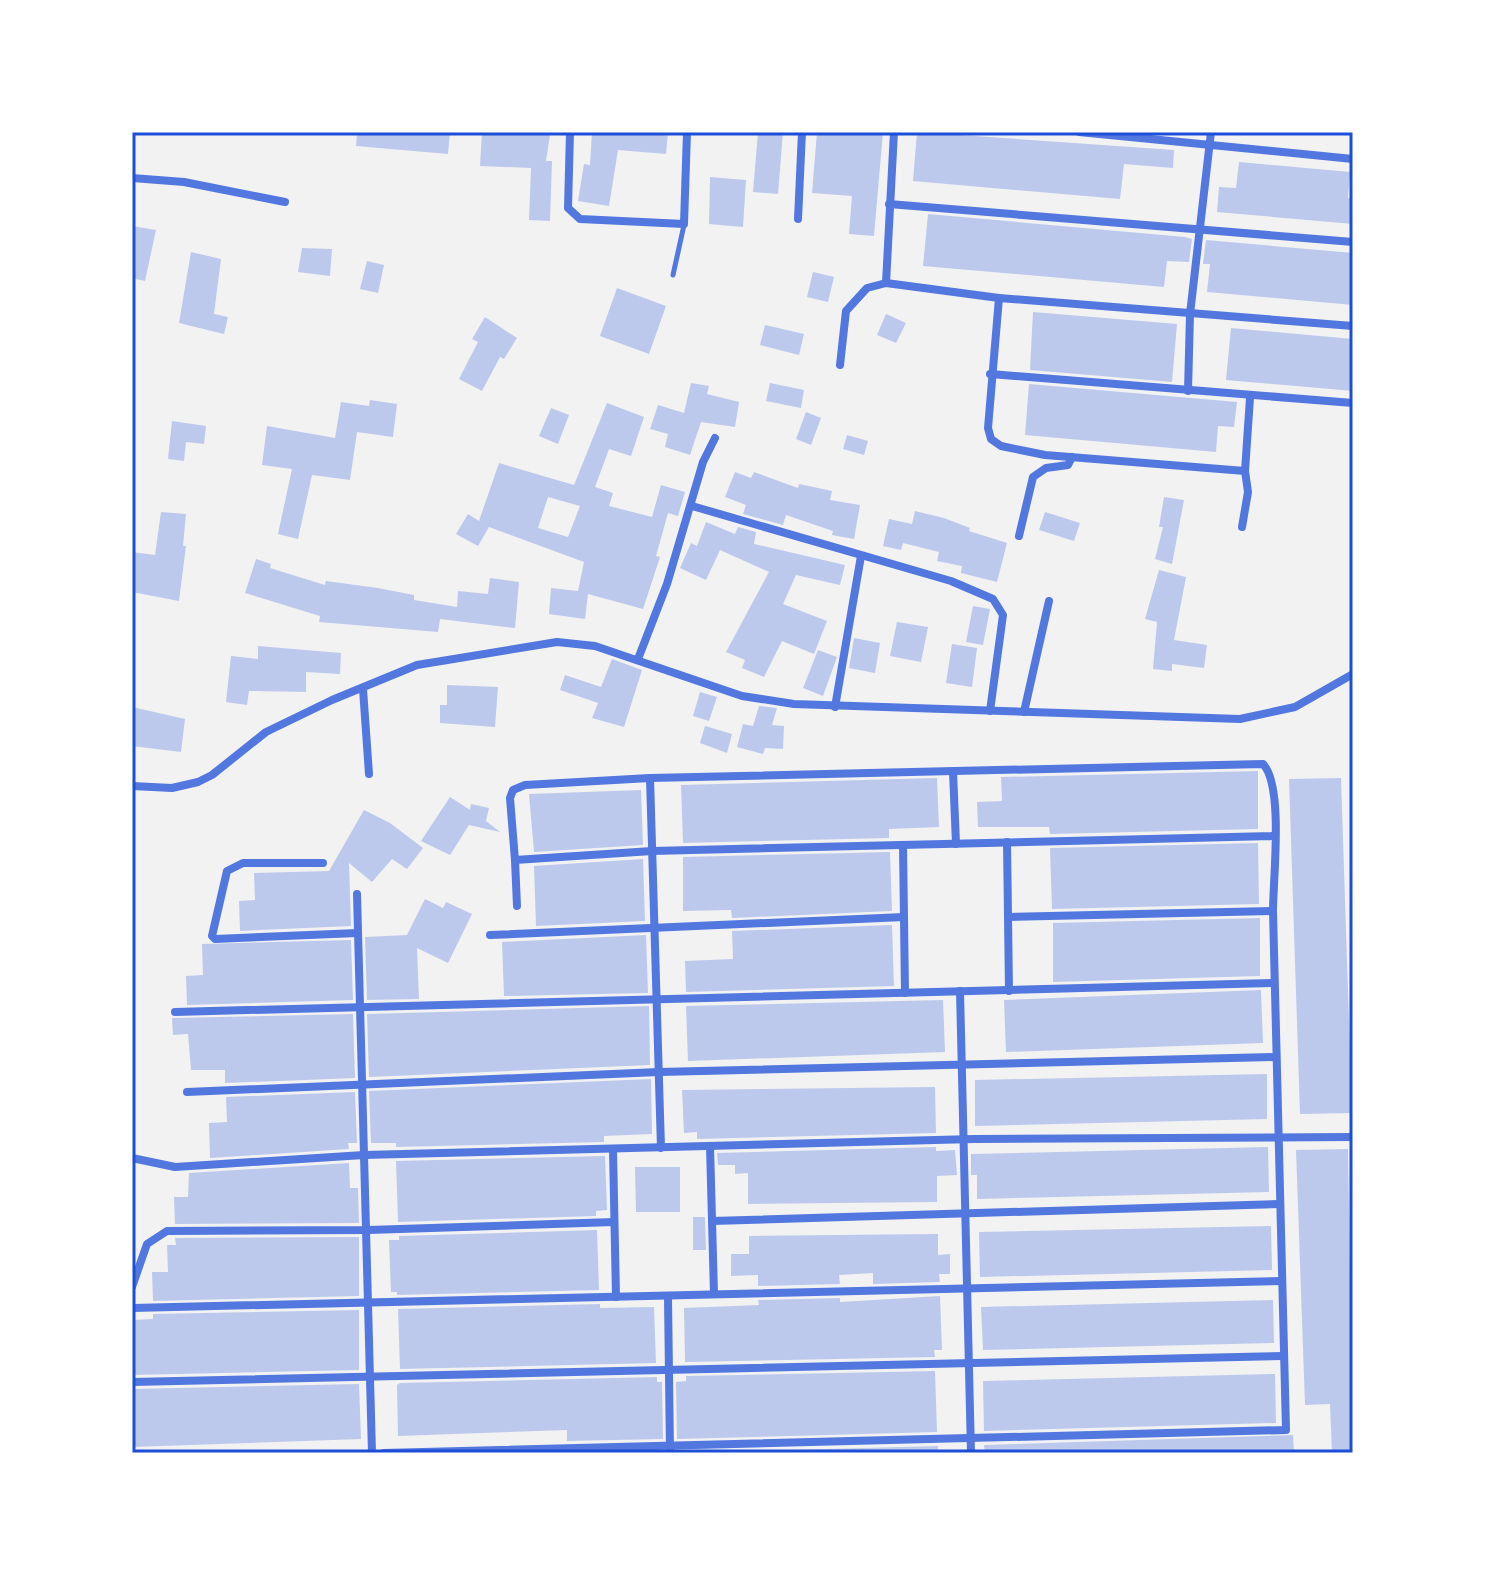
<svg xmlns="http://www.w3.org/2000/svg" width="1485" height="1585" font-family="'Archivo Narrow',sans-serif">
  <rect width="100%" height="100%" fill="#f2f2f2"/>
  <!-- building -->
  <g fill="#bdc9ec" fill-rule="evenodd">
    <path d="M357,132H450L448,154L356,146Z"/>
    <path d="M482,132L550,135L546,161H552L550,221L529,220L531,168L480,166Z"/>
    <path d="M592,132H668L666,154L618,150L609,206L578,201L584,164L590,165Z"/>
    <path d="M758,132H783L778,194L753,192Z"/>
    <path d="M817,132H883L874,236L849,234L852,196L812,193Z"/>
    <path d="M917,132L1174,150L1173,168L1124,164L1120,199L913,181Z"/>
    <path d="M1239,162L1350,172L1348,198H1353V224L1217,212L1219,187L1236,188Z"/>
    <path d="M710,177L746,180L743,227L709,224Z"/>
    <path d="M928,214L1185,237L1192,239L1189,262L1167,261L1164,287L923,266Z"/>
    <path d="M132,226L156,230L145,281L132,278Z"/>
    <path d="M1206,240L1353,253V305L1207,292L1210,264H1203Z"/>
    <path d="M302,248L332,249L330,276L298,272Z"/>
    <path d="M191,252L221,259L214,314L228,317L224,334L179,323Z"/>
    <path d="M367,261L384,265L378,293L360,289Z"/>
    <path d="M813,272L834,277L828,302L807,297Z"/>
    <path d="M617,288L666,306L649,354L600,336Z"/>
    <path d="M1033,312L1177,324L1172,382L1030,370Z"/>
    <path d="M886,314L906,323L896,343L877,335Z"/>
    <path d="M485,317L517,338L504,359L500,357L482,391L459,379L478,342L472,339Z"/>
    <path d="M765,325L804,334L799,355L760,345Z"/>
    <path d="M1231,328L1353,339V391L1226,380Z"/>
    <path d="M691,383L709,386L707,394L739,402L735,427L701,422L690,455L665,447L668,434L650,429L658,405L684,413Z"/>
    <path d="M770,383L804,390L801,408L766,401Z"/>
    <path d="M1029,384L1237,402L1234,427L1218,426L1216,452L1025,435Z"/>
    <path d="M370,400L397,404L393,437L357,432L350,480L312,475L298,539L278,534L292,469L262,465L267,426L335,438L341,402L369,406Z"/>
    <path d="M607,403L644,417L631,456L609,449L595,487L613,493L609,506L652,517L661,485L685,492L678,516L668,513L656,556L660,557L643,609L588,594L585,619L549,614L551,588L578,591L584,562L489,527L478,546L456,534L468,514L479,521L499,463L574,485ZM548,497L580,506L568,537L538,528Z"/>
    <path d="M551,408L569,415L558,444L539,436Z"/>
    <path d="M806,412L821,418L811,445L796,439Z"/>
    <path d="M172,421L206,426L204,444L186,442L184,461L168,459Z"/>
    <path d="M847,435L868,441L864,455L843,449Z"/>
    <path d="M735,472L751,478L754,472L798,488L799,484L832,491L830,500L860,505L854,539L832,535L833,531L786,515L783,525L743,514L746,505L725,497Z"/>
    <path d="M1164,497L1184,500L1172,564L1155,559L1163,527H1159Z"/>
    <path d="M915,511L944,518L970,528L969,531L1007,543L997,582L961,573L962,566L937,561L939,552L903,543L901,550L883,546L889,519L912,524Z"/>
    <path d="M161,512L186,514L183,546H186L179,601L132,592V552L155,555Z"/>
    <path d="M1045,512L1080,523L1074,541L1039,530Z"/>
    <path d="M706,522L735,534L738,527L756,532L754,544L845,565L840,585L796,575L783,604L827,621L814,654L782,641L764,677L742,668L745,660L726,652L769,572L720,550L706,580L680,568L691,543L697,546Z"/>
    <path d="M256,559L271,564L270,568L325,585L326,581L378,588L414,595V600L457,607L458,591L488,594L490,578L519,582L515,628L440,619L438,632L319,622L320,616L245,593Z"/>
    <path d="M1159,570L1186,577L1174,640L1207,645L1204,668L1172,664V671L1153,669L1157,622L1145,619Z"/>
    <path d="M973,606L990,609L983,645L966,642Z"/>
    <path d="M897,622L928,627L921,662L890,656Z"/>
    <path d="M854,638L880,643L875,673L849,668Z"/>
    <path d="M952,644L977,648L972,687L946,683Z"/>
    <path d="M258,646L341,653L340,674L306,672V692L249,691L247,705L226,702L231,656L258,659Z"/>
    <path d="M818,650L837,657L823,696L803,688Z"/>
    <path d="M612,659L642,670L624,727L592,718L598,703L560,690L565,675L601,687Z"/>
    <path d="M447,685L498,687L495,727L440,723V705H447Z"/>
    <path d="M700,692L717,697L709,721L693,716Z"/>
    <path d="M759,706L777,708L772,725L784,726L783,749L765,748L763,754L737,747L743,724L753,726Z"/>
    <path d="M132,707L185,719L181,752L132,746Z"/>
    <path d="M705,726L732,734L727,753L700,743Z"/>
    <path d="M1258,771V829L1050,834L1049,827H978L977,802L1002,801L1001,777Z"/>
    <path d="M937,778L939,827L889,829V838L683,843L681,785Z"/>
    <path d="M1341,778L1352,1113L1300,1114L1289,779Z"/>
    <path d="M641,790L643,845L534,852L529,794Z"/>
    <path d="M450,797L470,810L471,804L489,808L486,821L500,832L469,825L450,855L421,841Z"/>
    <path d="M364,810L390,823L423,848L407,869L392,859L372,882L349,863L351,926L240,931L239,901L255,900L254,873L329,871Z"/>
    <path d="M1258,843L1259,904L1052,909L1050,848Z"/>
    <path d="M890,852L892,911L732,918L731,910L683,911V857Z"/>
    <path d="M643,859L645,921L536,926L534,866Z"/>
    <path d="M425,899L443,908L446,902L472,914L448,963L417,948L419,999L367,1000L365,937L407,935Z"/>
    <path d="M1260,918V976L1053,982V923Z"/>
    <path d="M892,925L894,986L686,992L685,961L733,959L732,931Z"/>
    <path d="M646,935L648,993L504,996L502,942Z"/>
    <path d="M351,940L353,1000L187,1005L186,976L203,975L202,944Z"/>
    <path d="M1261,990L1263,1043L1006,1052L1004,1000Z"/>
    <path d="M943,1000L945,1052L688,1061L686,1006Z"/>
    <path d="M649,1006L650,1065L369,1077L367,1014Z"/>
    <path d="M353,1014L355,1078L225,1083V1070H191L188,1034L173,1035L172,1018Z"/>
    <path d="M1267,1074V1119L975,1126V1080Z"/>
    <path d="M651,1079L652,1134L604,1136V1142L396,1147V1143H371L369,1091Z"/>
    <path d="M935,1087L936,1133L697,1139V1132L684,1133L682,1090Z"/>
    <path d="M355,1092L357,1143H348L349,1149L210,1158L209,1123L227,1122L226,1097Z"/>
    <path d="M936,1147V1151L955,1150L957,1175L937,1176V1202L748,1204V1173L735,1174V1165H718L717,1153Z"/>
    <path d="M1268,1147L1269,1192L977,1199V1175H971V1154Z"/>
    <path d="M1348,1149L1353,1453H1332L1330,1404L1305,1405L1296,1150Z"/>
    <path d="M605,1156L607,1210L596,1211V1216L398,1222L396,1161Z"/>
    <path d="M349,1163L350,1188H358L359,1223L175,1224L174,1197H188L189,1173Z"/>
    <path d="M635,1167H680V1212H636Z"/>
    <path d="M693,1217H705L706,1250H693Z"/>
    <path d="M1271,1226L1272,1270L980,1277L979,1232Z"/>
    <path d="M597,1230L599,1290L397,1295V1292H391L389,1240H399V1236Z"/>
    <path d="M938,1234V1255L950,1254V1274H939L940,1282L873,1284V1273L839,1275L840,1284L758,1286V1275L731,1276V1254H749V1236Z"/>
    <path d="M359,1237V1296L153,1301L152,1272H168L167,1245H176L175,1238Z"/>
    <path d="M940,1296L942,1350H934L935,1357L685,1362L684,1308L759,1305L758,1300L840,1298V1302Z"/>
    <path d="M1273,1300L1274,1343L983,1350L981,1307Z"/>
    <path d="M600,1304V1308L654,1307L656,1363L400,1369L398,1309Z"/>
    <path d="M359,1310V1370L132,1375V1320L153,1319V1314Z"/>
    <path d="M935,1371L937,1432L677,1439L676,1382L686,1381V1376Z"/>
    <path d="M1275,1374L1276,1423L984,1431L983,1381Z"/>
    <path d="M657,1377V1382H662L663,1439L567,1441V1430L398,1436L397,1385L400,1383Z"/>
    <path d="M359,1384L361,1439L132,1447V1389Z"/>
    <path d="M1293,1435L1294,1453H985L984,1445Z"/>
    <path d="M938,1446V1453H677Z"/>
  </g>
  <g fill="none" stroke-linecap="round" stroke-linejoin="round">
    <!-- service -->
    <path stroke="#5277de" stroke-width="5" d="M673,275L684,225"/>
    <!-- minor -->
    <g stroke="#5277de" stroke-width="8">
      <path d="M570,132L568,208L580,219L684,224L687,132"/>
      <path d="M1079,132L1353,159"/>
      <path d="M132,178L184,182L285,202"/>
      <path d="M889,204L1353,242"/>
      <path d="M798,219L802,132"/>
      <path d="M886,283L894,132"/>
      <path d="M999,298L988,428L991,439L1001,446L1045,455L1245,471L1250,398"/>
      <path d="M840,365L846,311L867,288L886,283L999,298L1353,326"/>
      <path d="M990,374L1353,403"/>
      <path d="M1188,391L1190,314L1211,132"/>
      <path d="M692,506L951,581L993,599L1003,615L990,711"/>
      <path d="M1242,527L1248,492L1245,471"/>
      <path d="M1019,536L1033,477L1046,468L1068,465L1072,457"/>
      <path d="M638,659L667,584L703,462L715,438"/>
      <path d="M363,689L369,774"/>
      <path d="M835,707L861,556"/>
      <path d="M1024,712L1049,601"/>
      <path d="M953,771L956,844"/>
      <path d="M650,778L661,1148"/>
      <path d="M132,786L172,788L198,782L212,775L266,732L332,700L417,665L557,642L595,646L742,696L794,704L1240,719L1295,707L1353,674"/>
      <path d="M1007,842L1009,991"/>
      <path d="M903,845L905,993"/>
      <path d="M515,860L517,906"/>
      <path d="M323,863H243L227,871L212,936L215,939L358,933"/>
      <path d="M357,894L372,1453"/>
      <path d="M1008,917L1273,911"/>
      <path d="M490,935L904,917"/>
      <path d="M960,991L971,1453"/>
      <path d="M175,1012L1274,983"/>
      <path d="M187,1092L659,1072L1276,1057"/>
      <path d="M710,1146L714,1294"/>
      <path d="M613,1149L616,1297"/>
      <path d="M132,1158L175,1167L364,1155L974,1139L1353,1137"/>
      <path d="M712,1221L1280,1204"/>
      <path d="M132,1287L147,1244L167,1231L368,1230L614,1222"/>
      <path d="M668,1297L670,1453"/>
      <path d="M132,1308L1282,1281"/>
      <path d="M132,1382L1284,1356"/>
      <path d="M384,1453L1286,1430L1273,911C1273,879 1284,786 1263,764L650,778L525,785L513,790L510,798L515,860L652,851L1274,836"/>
    </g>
  </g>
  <!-- border -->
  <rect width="1485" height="1585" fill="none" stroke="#ffffff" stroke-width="268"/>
  <rect x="134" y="134" width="1217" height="1317" fill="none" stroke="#1d4ed8" stroke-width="3"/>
</svg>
